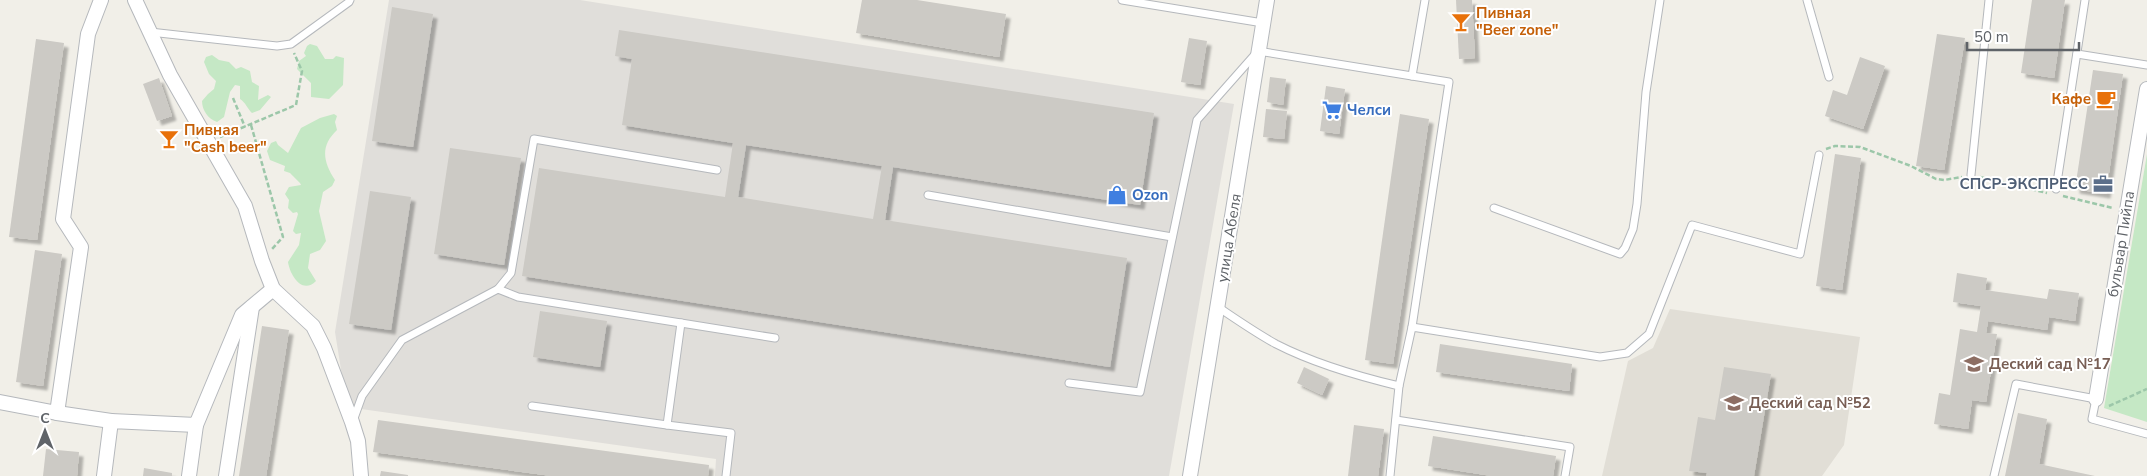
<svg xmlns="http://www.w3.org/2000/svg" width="2147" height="476" font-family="'Nunito Sans',sans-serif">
  <defs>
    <filter id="shadow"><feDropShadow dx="4.5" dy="4.5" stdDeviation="1" flood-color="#0004"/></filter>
  </defs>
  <rect width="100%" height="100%" fill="#f1efe8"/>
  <!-- industrial -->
  <path fill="#e0deda" d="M389,0H580L1234,104L1169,476H715L716,459L347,407L335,332Z"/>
  <!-- education -->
  <path fill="#e1ded6" d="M1670,309L1860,337L1844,445L1822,476H1602L1628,361L1653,348Z"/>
  <!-- green -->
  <g fill="#c5e8c5">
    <path d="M310,44L317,46L325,59H333L336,56L344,58L343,85L329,99L311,97V83L297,69L299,61L306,56L304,53L307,46Z"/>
    <path d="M212,55L219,60L229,62L236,69L241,67L250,71L252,82L259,86L258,100L268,95L271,97L260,110L252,113C247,108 246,103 240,99V86L235,85L230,92L224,117L217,122C208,119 202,110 202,101L208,94L214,89L216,81L209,74L204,62L206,57Z"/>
    <path d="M334,114L337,116L335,122L337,130C320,146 323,162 335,180L332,186L323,192L319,211L326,241L320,250L310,254L308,268L316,281C302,295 290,275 288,262L299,245L301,233L296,234L293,231L298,214L297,212L293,213L288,208L289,200L285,194L289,187L301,185L300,183L290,173L284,171L285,166L270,160L267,151L271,143L276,141L278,145L288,153L301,128L320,118Z"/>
    <path d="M2147,154V422L2104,408Z"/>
  </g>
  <!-- building -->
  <g fill="#cccac5" fill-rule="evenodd" filter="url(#shadow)">
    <path d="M862,0H917L1006,14L999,57L856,33Z"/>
    <path d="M1456,0H1472L1475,58L1459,59Z"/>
    <path d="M2032,0H2065L2054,78L2021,73Z"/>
    <path d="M392,7L433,14L413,147L372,141Z"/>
    <path d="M619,30L1154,113L1140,205L893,167L885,220L1127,258L1110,367L522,276L539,168L725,197L733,143L622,125L632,59L615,56ZM746,145L882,166L873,219L738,197Z"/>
    <path d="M1937,34L1965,38L1944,170L1916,166Z"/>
    <path d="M1189,38L1207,41L1200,85L1181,82Z"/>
    <path d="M36,39L64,43L37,240L9,237Z"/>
    <path d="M1860,57L1885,66L1863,129L1825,116L1833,90L1847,95Z"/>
    <path d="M2093,70L2123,74L2106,194L2075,189Z"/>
    <path d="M1270,77L1286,79L1283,105L1267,102Z"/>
    <path d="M159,78L172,116L157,121L143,84Z"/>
    <path d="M1326,86L1345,89L1339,134L1320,131Z"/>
    <path d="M1266,109L1287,111L1284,139L1263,137Z"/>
    <path d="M1400,114L1429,119L1393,364L1365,360Z"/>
    <path d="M450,148L521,158L504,265L434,254Z"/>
    <path d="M1835,154L1861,158L1842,290L1816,286Z"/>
    <path d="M370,191L411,197L391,330L349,324Z"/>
    <path d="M35,250L62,254L43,386L16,382Z"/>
    <path d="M1957,273L1987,278L1985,290L2047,299L2049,289L2079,293L2075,321L2049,317L2047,330L1988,321L1986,333L1997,334L1986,402L1972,400L1968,429L1934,424L1939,393L1950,395L1960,329L1977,332L1981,306L1953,302Z"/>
    <path d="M540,311L607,321L600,367L533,357Z"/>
    <path d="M262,326L289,330L266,476H239Z"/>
    <path d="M1440,344L1572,364L1569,391L1436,372Z"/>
    <path d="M1304,367L1329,379L1322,395L1297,383Z"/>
    <path d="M1724,367L1771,374L1754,476H1706L1707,473L1689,471L1698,417L1715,420Z"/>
    <path d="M2018,413L2047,419L2039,464L2095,476H2005Z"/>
    <path d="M378,420L709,465L708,476H552L373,452Z"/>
    <path d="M1354,425L1384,429L1378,476H1348Z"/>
    <path d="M1433,436L1556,456L1553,476H1492L1428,466Z"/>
    <path d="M46,449L79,452L77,476H43Z"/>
    <path d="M144,468L172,473V476H143Z"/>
    <path d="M381,471L408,475V476H380Z"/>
  </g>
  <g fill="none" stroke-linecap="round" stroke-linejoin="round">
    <defs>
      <g id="service">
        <path d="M1122,0L1263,23"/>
        <path d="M1807,0L1829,77"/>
        <path d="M150,32L277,46L291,44L349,2L350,0"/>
        <path d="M2077,54L2147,65"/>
        <path d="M1412,76L1449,82L1412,327"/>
        <path d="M1971,175L1989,0"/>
        <path d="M2056,189L2085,0"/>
        <path d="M928,195L1172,237"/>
        <path d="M1494,208L1620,254L1625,248L1633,229L1637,204L1646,92L1660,0"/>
        <path d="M498,289L511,273L534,139L717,170"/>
        <path d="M1218,307C1237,320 1256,333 1276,344C1315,364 1357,376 1399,386L1390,476"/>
        <path d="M681,323L775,338"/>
        <path d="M1069,383L1140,392L1197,120L1258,51L1412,76L1425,0"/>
        <path d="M1399,386L1412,327L1600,357L1627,353L1649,334L1692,225L1800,254L1819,155"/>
        <path d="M532,406L667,425"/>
        <path d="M1396,420L1570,447L1565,476"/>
        <path d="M353,421L362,396L402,340L498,289L518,297L681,323L667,425L731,433L726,476"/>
        <path d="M1994,476L2016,384L2096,399L2092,419L2147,434"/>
      </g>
      <g id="minor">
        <path d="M135,0L170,75L245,206L262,261L273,289L313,326L324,348L352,422L358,441L361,476"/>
        <path d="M2096,399L2147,89"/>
        <path d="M0,402L57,413L81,247L63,219L88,34L101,0"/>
        <path d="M57,413L111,421"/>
        <path d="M104,476L111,421L196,425L242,315L273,289"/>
        <path d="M189,476L196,425"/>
        <path d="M226,476L252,307"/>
        <path d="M1190,476L1267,0"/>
      </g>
    </defs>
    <!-- service casing -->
    <use href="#service" stroke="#b5b8bc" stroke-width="9"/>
    <!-- minor casing -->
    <use href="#minor" stroke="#b5b8bc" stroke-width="16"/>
    <!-- path -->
    <g stroke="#9cc7a9" stroke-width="2.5" stroke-dasharray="5 2.5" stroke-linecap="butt">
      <path d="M233,98L245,127"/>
      <path d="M251,125L283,237L272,249"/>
      <path d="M220,137L296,105L302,71L294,53"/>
      <path d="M1826,149L1835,146L1860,147L1911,166L1936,179L1944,180L1962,177"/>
      <path d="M1980,177L2047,193"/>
      <path d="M2063,196L2113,208"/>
      <path d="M2109,406L2147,389"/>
    </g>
    <!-- service -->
    <use href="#service" stroke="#fff" stroke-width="7"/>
    <!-- minor -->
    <use href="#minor" stroke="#fff" stroke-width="14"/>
  </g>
  <!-- icons -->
  <defs>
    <symbol id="bar-bare" viewBox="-9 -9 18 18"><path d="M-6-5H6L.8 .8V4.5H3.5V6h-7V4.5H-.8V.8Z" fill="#e8710a" stroke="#fff" stroke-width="2.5" paint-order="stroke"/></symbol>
    <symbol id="cafe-bare" viewBox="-9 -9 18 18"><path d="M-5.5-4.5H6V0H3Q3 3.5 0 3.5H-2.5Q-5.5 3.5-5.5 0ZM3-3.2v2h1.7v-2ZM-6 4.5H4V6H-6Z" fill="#e8710a" stroke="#fff" stroke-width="2.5" paint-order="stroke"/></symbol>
    <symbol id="supermarket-bare" viewBox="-9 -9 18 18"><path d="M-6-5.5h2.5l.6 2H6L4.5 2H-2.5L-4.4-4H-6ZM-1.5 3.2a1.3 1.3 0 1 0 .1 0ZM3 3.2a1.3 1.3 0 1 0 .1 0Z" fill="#3f7fe0" stroke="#fff" stroke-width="2.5" paint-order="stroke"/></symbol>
    <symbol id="office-bare" viewBox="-9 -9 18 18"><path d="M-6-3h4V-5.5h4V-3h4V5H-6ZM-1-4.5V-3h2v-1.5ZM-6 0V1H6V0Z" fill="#5c6f8a" stroke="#fff" stroke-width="2.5" paint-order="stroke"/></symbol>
    <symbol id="shop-bare" viewBox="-9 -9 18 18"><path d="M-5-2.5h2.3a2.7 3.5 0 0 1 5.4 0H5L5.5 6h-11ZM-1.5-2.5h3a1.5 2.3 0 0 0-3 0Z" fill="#3f7fe0" stroke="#fff" stroke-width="2.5" paint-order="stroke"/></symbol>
    <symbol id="school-bare" viewBox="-9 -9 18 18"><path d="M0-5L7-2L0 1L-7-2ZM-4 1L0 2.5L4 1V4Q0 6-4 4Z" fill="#8d6e63" stroke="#fff" stroke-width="2.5" paint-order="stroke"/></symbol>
  </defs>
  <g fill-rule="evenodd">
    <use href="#bar-bare" x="1447" y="8" width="28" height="28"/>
    <use href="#cafe-bare" x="2092" y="85" width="28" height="28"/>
    <use href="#supermarket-bare" x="1318" y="96" width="28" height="28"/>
    <use href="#bar-bare" x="155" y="125" width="28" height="28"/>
    <use href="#office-bare" x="2089" y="170" width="28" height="28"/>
    <use href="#shop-bare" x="1103" y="181" width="28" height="28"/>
    <use href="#school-bare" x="1960" y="350" width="28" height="28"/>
    <use href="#school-bare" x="1720" y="389" width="28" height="28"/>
  </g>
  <g text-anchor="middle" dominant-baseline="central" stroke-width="4" stroke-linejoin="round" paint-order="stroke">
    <!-- food labels -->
    <g font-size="15" font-weight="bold" fill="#c56008" stroke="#fff" text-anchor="start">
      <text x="1476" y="13">Пивная<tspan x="1476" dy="17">"Beer zone"</tspan></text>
      <text x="2091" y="99" text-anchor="end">Кафе</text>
      <text x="184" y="130">Пивная<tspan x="184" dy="17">"Cash beer"</tspan></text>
    </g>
    <!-- shop labels -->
    <g font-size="15" font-weight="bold" fill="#366cbe" stroke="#fff" text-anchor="start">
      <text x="1347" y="110">Челси</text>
      <text x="1132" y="195">Ozon</text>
    </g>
    <!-- service labels -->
    <g font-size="15" font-weight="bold" fill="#4e5e75" stroke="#fff" text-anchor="end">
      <text x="2088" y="184">СПСР-ЭКСПРЕСС</text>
    </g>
    <!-- street labels -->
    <g font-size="15" fill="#5f6368" stroke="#fff">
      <text transform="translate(1229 238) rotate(-81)">улица Абеля</text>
      <text transform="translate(2121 244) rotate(-81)">бульвар Пийпа</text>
    </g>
    <!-- education labels -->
    <g font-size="15" font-weight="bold" fill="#785e54" stroke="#fff" text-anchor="start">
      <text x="1989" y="364">Деский сад №17</text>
      <text x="1749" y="403">Деский сад №52</text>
    </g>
  </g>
  <!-- north arrow -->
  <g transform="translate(45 431)" stroke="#ffffff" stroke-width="4" paint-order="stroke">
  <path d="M0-4L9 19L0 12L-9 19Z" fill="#5f6368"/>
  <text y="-8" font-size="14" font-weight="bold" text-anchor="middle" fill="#5f6368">С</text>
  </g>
  <!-- scale -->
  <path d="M1967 42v8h112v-8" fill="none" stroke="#5f6368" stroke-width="2.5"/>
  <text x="1974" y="42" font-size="15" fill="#5f6368" stroke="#ffffff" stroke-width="4" paint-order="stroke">50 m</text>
</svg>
